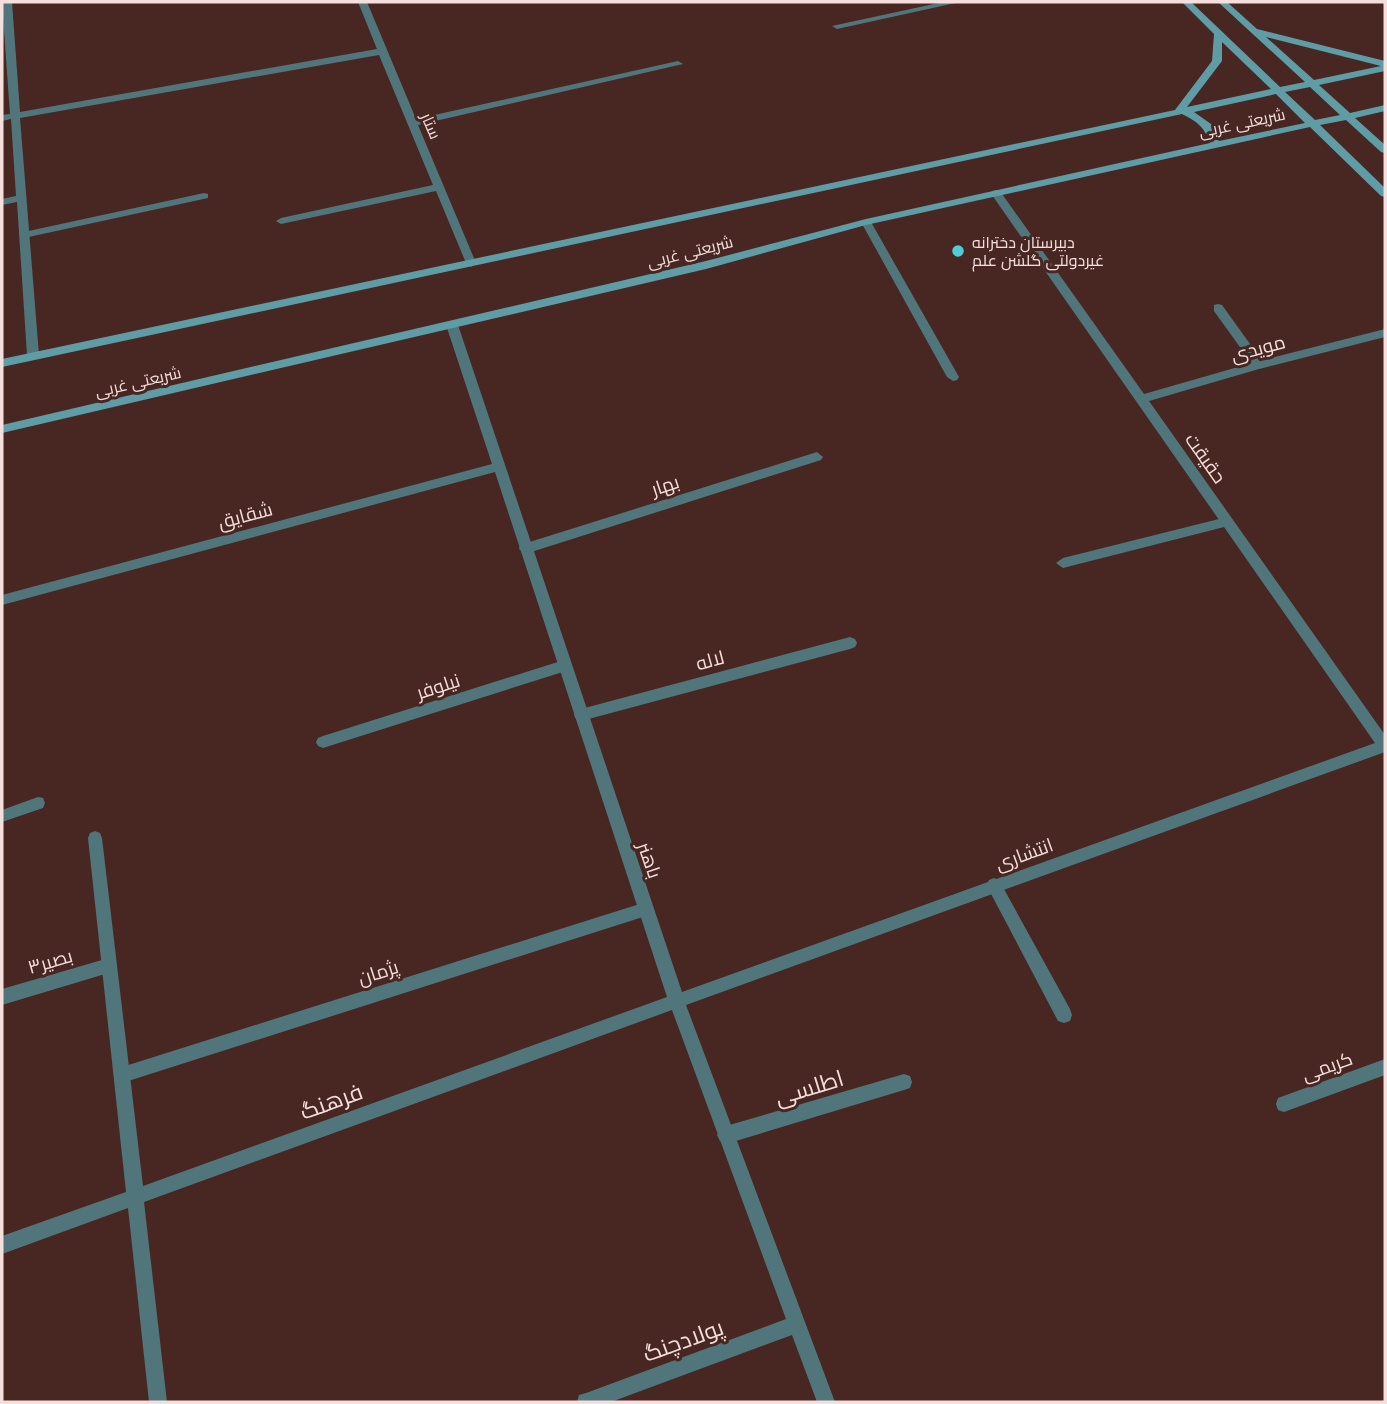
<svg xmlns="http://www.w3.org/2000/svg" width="1387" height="1404" font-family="Raleway,Cairo,sans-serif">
  <rect width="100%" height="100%" fill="#482723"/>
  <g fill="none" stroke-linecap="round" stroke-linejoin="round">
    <!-- service -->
    <g fill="#50767b" fill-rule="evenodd">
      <path d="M204,193L208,194V198L24,238L19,235L24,232Z"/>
      <path d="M866,219L871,222L959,377L957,380L953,381L947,377L861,222Z"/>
      <path d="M1218,304L1222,305L1263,362V368H1255L1214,311V305Z"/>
      <path d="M817,452L823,457L821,460L525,554L519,549L520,545Z"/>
      <path d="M1227,517L1232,519L1233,522L1232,525L1063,568L1056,563L1063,558Z"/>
      <path d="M850,637L855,639L857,643L855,647L850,649L581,721L576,719L574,715L576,711L581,709Z"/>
      <path d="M564,660L569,662L571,666L569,670L323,748L318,746L316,742L318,738L323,736Z"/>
      <path d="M38,797L43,798L45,803L43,808L2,822V810Z"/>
      <path d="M994,878L999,880L1070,1009L1072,1015L1070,1021L1064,1023L1058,1021L989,890L986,885L989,880Z"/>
      <path d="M646,902L651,904L654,909L651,914L646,916L122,1083L116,1081L114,1075L116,1069L122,1067Z"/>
      <path d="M109,958L115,961L117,966L115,971L2,1005V989Z"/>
      <path d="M1385,1059V1075L1284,1112L1278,1110L1276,1104L1278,1098Z"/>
      <path d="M904,1074L910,1076L912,1082L910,1088L904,1090L726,1144L720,1141L717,1135L720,1129L726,1126Z"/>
    </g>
    <!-- minor -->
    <g fill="#50767b" fill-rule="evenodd">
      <path d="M2,2H12L20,112L377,49L358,2H367L416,119L678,61L683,64L418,125L476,263L471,267L466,263L436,191L281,224L276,221L281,218L433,185L379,55L20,118L39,355L33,359L27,355L17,202L2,205V199L16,196L11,119L2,121V115L10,114Z"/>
      <path d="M943,2H960L837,29L832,26Z"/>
      <path d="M996,190L1000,191L1144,394L1259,361L1385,329V337L1259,369L1149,401L1385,735V752L686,1005L835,1402H817L792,1335L611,1402H577L579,1395L586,1393L786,1319L672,1010L144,1202L167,1402H149L128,1208L2,1254V1236L126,1192L88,838L90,833L95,831L100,833L102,838L143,1186L667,997L495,472L2,605V595L492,464L446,325L448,322L452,321L458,325L682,992L1375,743L992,195V191Z"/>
    </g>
    <!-- secondary -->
    <path fill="#5e9da5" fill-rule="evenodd" d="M1182,2H1191L1280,87L1305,82L1218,2H1227L1257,29L1385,61V71L1319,85L1350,113L1385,105V111L1355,118L1385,145V153L1381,152L1346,120L1320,125L1385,188V197L1381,196L1310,127L866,225L706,269L2,433V425L706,261L866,219L1210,143C1205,128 1197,121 1182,114L2,367V359L1175,110L1212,61L1214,34ZM1266,37L1381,66L1314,80ZM1222,42L1271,89L1187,107L1222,61ZM1310,87L1340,115L1315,120L1285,92ZM1276,94L1305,123L1219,141L1211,124L1194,112Z"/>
  </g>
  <!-- markers -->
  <circle fill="#52cbd9" stroke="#482723" stroke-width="2.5" cx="958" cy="251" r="7"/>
  <g text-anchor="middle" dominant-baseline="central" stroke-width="6" stroke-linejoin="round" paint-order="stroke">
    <!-- far-street labels -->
    <g font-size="16" fill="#f5dfdc" stroke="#482723">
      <text transform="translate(1242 123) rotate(-12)">شریعتی غربی</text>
      <text transform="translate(431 126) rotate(67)">ستار</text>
      <text transform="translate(690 252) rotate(-14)">شریعتی غربی</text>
      <text transform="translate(138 382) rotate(-13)">شریعتی غربی</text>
    </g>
    <!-- far-poi labels -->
    <g font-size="16" fill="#f5dfdc" stroke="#482723" text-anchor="start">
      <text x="972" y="242">دبیرستان دخترانه<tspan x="972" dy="18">غیردولتی گلشن علم</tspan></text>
    </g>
    <!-- street labels -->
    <g font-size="19" fill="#f5dfdc" stroke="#482723">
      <text transform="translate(1258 348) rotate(-15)">مویدی</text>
      <text transform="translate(1206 458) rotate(55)">حقیقت</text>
      <text transform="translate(665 485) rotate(-18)">بهار</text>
      <text transform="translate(245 515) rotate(-15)">شقایق</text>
      <text transform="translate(710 660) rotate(-15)">لاله</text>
      <text transform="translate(438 686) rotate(-18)">نیلوفر</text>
      <text transform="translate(1024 854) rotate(-20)">انتشاری</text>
      <text transform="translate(650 860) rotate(71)">باهنر</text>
      <text transform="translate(50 961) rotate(-16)">بصیر۳</text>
      <text transform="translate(378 972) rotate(-18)">پژمان</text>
      <text transform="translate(1327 1066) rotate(-20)">کریمی</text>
    </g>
    <!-- near-street labels -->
    <g font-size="23" fill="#f5dfdc" stroke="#482723">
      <text transform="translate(809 1087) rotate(-17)">اطلسی</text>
      <text transform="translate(331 1101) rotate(-20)">فرهنگ</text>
      <text transform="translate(683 1340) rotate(-20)">پولادچنگ</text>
    </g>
  </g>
  <!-- border -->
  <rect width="1387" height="1404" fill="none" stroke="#f5dfdc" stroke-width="7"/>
</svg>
